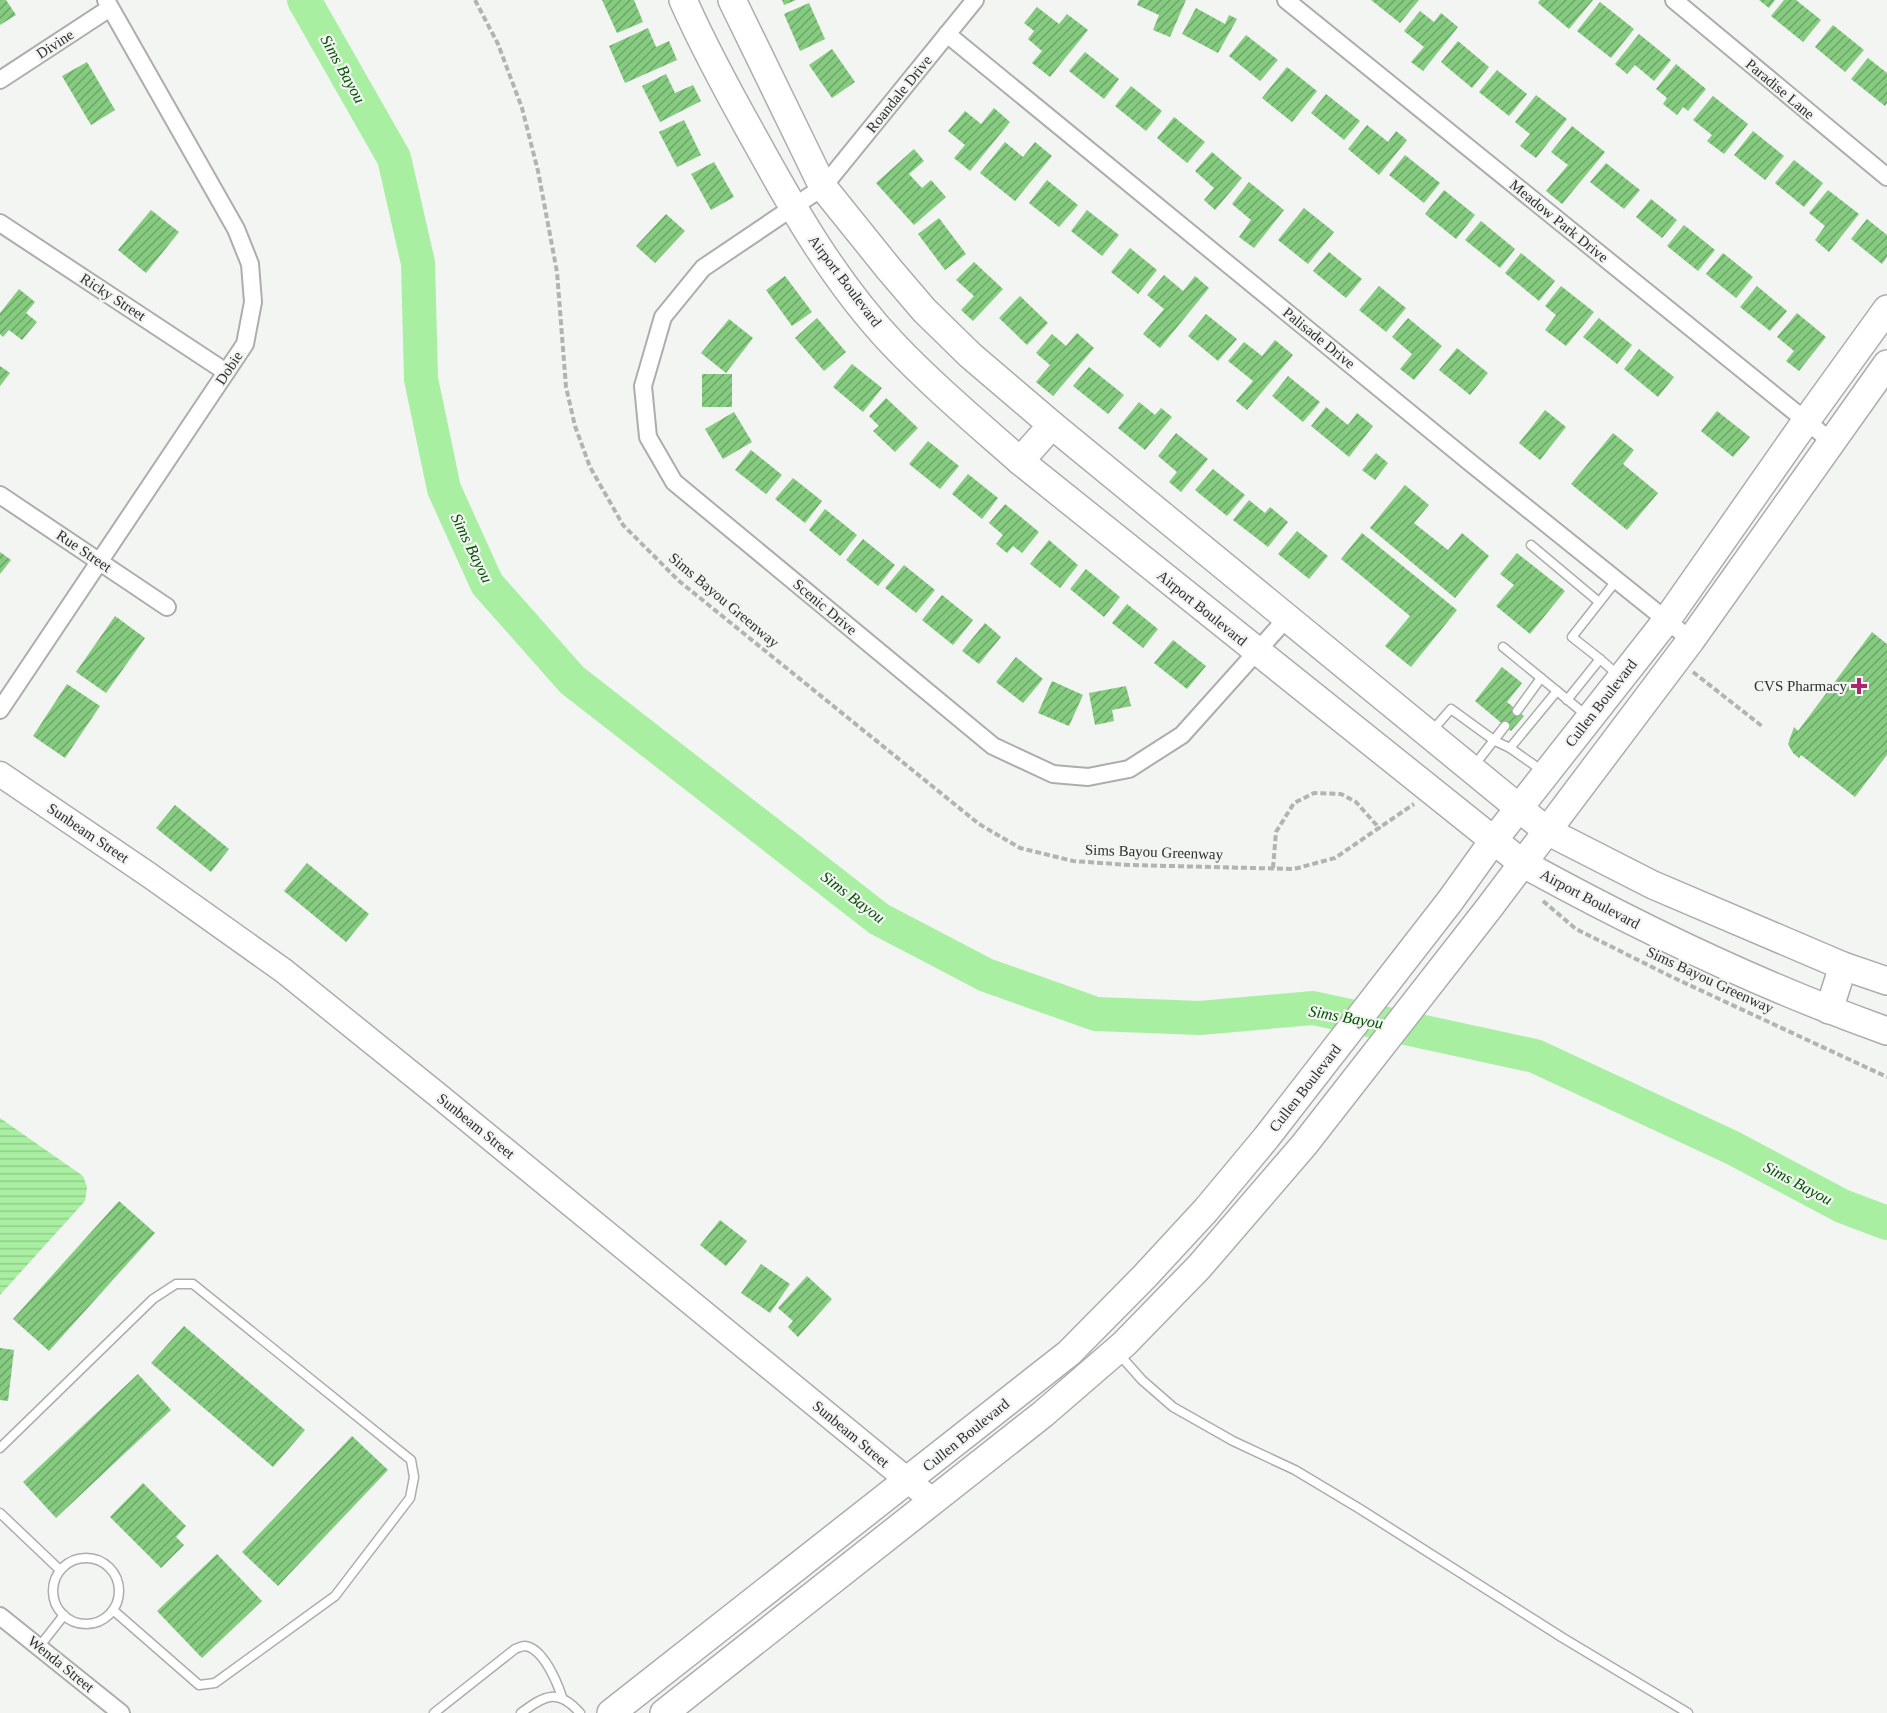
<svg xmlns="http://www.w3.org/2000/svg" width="1887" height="1713" font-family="Georgia,serif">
  <defs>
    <pattern id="water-rules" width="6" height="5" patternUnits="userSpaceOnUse" patternTransform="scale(1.5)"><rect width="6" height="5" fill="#a8efa2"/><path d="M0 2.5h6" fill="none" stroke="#91cd8c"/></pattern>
    <pattern id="building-hatch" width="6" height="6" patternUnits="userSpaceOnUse" patternTransform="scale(1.5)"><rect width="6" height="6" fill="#85cb80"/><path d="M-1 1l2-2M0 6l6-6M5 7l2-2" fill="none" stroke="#6da569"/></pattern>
  </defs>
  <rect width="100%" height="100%" fill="#f2f5f2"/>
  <!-- water -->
  <path fill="url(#water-rules)" d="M0,1118L83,1176L87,1187L85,1201L0,1295Z"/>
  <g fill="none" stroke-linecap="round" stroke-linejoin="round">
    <!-- river -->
    <path stroke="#a8efa2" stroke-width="34" d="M304,0L394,158L418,263L421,379L444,489L487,584L572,680L879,919L986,975L1096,1014L1200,1018L1313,1008L1535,1056L1733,1148L1842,1206L1887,1223"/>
  </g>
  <!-- building -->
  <g fill="url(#building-hatch)">
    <path d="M0,0H6L16,15L0,25Z"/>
    <path d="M602,0H634L643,22L617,33Z"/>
    <path d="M782,0H796L784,5Z"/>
    <path d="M1139,0H1186L1170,37L1153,30L1159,15L1137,5Z"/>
    <path d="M1371,0H1419L1400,23Z"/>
    <path d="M1540,0H1593L1569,29L1538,3Z"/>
    <path d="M1759,0H1775L1769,8Z"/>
    <path d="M1784,0H1796L1821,20L1803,42L1771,16Z"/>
    <path d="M1600,2L1634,29L1611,58L1577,31Z"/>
    <path d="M809,3L825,39L800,51L784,14Z"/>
    <path d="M1037,7L1059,24L1067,14L1088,30L1050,77L1032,63L1042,51L1028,39L1034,31L1024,23Z"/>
    <path d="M1196,8L1225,24L1229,15L1237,19L1218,53L1182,34Z"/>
    <path d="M1420,11L1434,22L1441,13L1458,27L1423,71L1411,62L1424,47L1404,31Z"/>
    <path d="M1833,25L1864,50L1845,72L1815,47Z"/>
    <path d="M648,28L656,47L669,41L677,60L625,83L609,46Z"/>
    <path d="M1639,34L1671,60L1654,81L1635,65L1627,74L1615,64Z"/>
    <path d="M1246,35L1278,60L1260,81L1229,56Z"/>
    <path d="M1458,41L1489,67L1472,88L1441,62Z"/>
    <path d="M832,49L855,82L832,98L809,65Z"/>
    <path d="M1085,52L1119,79L1104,99L1069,71Z"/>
    <path d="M1868,58L1887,73V103L1885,106L1851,79Z"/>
    <path d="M87,62L115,110L91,125L62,76Z"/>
    <path d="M1676,64L1706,89L1688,111L1683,107L1677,115L1663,104L1667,98L1656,89Z"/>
    <path d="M1287,67L1317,91L1292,122L1262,98Z"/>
    <path d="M1497,70L1527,94L1509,116L1479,92Z"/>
    <path d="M666,74L675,93L693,85L701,101L660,122L642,86Z"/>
    <path d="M1131,86L1162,111L1146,131L1115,106Z"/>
    <path d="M1326,94L1360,121L1344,140L1311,113Z"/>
    <path d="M1536,95L1567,119L1536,158L1520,146L1530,134L1515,122Z"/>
    <path d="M1713,96L1748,124L1724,154L1707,141L1712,135L1693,120Z"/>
    <path d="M994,108L1010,122L970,171L954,158L965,145L948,131L965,111L981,124Z"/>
    <path d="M1174,117L1205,142L1187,163L1157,138Z"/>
    <path d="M684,120L701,155L677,167L659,132Z"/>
    <path d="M1367,125L1388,142L1396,131L1407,140L1379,175L1348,149Z"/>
    <path d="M1572,126L1605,152L1562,204L1546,191L1568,165L1551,152Z"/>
    <path d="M1753,131L1784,156L1765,180L1734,155Z"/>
    <path d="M1005,142L1023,157L1035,142L1052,156L1015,201L980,173Z"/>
    <path d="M914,149L924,161L909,174L922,188L931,180L946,197L914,225L876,183Z"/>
    <path d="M1212,152L1242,178L1215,210L1204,200L1214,188L1195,171Z"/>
    <path d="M1405,155L1440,183L1424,203L1389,175Z"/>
    <path d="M1794,160L1823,183L1804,207L1775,183Z"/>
    <path d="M714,162L734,197L711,210L691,174Z"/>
    <path d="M1606,163L1640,190L1624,209L1590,182Z"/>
    <path d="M1047,180L1078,205L1059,227L1029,203Z"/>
    <path d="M1249,182L1284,210L1254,248L1239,237L1251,220L1232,204Z"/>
    <path d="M1444,190L1475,215L1456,239L1425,214Z"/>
    <path d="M1828,190L1859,214L1829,252L1815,240L1825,226L1809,213Z"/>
    <path d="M1651,199L1677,220L1662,238L1636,217Z"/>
    <path d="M1304,208L1334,232L1308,264L1278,240Z"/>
    <path d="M151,210L179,232L146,273L118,250Z"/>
    <path d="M1087,210L1119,235L1102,256L1071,231Z"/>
    <path d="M666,214L685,231L655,263L636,246Z"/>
    <path d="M939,218L966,254L945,270L918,234Z"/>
    <path d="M1867,219L1887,235V257L1882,264L1851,239Z"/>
    <path d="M1481,221L1515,249L1500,268L1465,240Z"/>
    <path d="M1684,225L1715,250L1698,271L1667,246Z"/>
    <path d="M1130,248L1157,270L1138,294L1111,272Z"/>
    <path d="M1329,252L1362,279L1346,298L1313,271Z"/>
    <path d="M1521,253L1555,281L1539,301L1505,273Z"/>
    <path d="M1723,253L1753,277L1736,298L1706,274Z"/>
    <path d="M974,262L1003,289L973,321L961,310L974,296L956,280Z"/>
    <path d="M1164,275L1183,291L1195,276L1209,288L1160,348L1143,334L1164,309L1147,295Z"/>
    <path d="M785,276L812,312L792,326L766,290Z"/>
    <path d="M1379,286L1406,308L1386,332L1359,310Z"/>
    <path d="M1561,286L1594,312L1566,346L1545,330L1556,315L1545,306Z"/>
    <path d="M1757,286L1787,311L1770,331L1740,307Z"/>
    <path d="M19,289L35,302L26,313L37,322L22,340L9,330L3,337L0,334V313Z"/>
    <path d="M1020,296L1048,323L1027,345L999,318Z"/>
    <path d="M1797,313L1826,337L1799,371L1786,361L1794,351L1777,337Z"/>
    <path d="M1206,314L1237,339L1218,361L1188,336Z"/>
    <path d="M817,318L846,352L824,371L795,338Z"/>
    <path d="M1408,318L1442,346L1414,380L1400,369L1412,354L1392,337Z"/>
    <path d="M1599,318L1632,345L1617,364L1583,337Z"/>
    <path d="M729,319L753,338L726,373L701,353Z"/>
    <path d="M1077,333L1094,348L1053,396L1036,382L1050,365L1036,353L1052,334L1066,346Z"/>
    <path d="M1275,340L1293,355L1247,410L1236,401L1253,381L1228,361L1244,342L1262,356Z"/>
    <path d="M1457,348L1488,373L1470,395L1439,370Z"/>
    <path d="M1639,349L1674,377L1658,397L1624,369Z"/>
    <path d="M852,364L882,388L863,412L833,387Z"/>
    <path d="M0,366L10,373L0,386Z"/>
    <path d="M1089,367L1124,395L1108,414L1073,386Z"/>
    <rect x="702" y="374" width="30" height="33"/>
    <path d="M1288,376L1320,402L1303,422L1272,396Z"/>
    <path d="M886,398L918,428L895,452L873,431L879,426L869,416Z"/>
    <path d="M1139,402L1155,415L1161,408L1172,417L1145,450L1118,428Z"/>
    <path d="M1326,407L1348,425L1357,413L1373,426L1349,457L1311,426Z"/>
    <path d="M1545,410L1566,427L1540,460L1519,443Z"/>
    <path d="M1717,411L1750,437L1733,457L1701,431Z"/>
    <path d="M734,412L752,442L723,459L705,429Z"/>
    <path d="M1176,433L1208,459L1181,492L1169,482L1177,472L1158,456Z"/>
    <path d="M1613,433L1634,450L1623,464L1658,493L1627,530L1571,484Z"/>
    <path d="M928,441L959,466L940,489L909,464Z"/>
    <path d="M751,450L782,475L766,494L735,470Z"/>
    <path d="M1376,453L1388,463L1375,480L1362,470Z"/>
    <path d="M1213,469L1245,495L1227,516L1195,490Z"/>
    <path d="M968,474L998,498L982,519L952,494Z"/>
    <path d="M793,478L822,501L805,523L775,499Z"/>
    <path d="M1405,485L1429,505L1414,523L1448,550L1462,533L1489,556L1455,598L1370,528Z"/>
    <path d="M1249,500L1265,513L1270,507L1288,522L1268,547L1233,520Z"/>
    <path d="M1005,504L1039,532L1022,553L1013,546L1007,553L996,544L1003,535L989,523Z"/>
    <path d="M825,509L857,535L840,556L809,530Z"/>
    <path d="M1297,531L1328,556L1309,579L1278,554Z"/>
    <path d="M1362,533L1457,610L1411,667L1385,646L1410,616L1341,559Z"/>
    <path d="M863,539L895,565L878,586L846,560Z"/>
    <path d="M1049,540L1078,565L1060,588L1030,564Z"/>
    <path d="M0,552L11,560L0,574Z"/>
    <path d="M1517,553L1565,591L1530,634L1496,606L1514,585L1500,574Z"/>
    <path d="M904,565L935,590L916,613L885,588Z"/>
    <path d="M1086,569L1120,597L1104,617L1070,589Z"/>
    <path d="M942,595L973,620L953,645L922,620Z"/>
    <path d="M1127,604L1158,629L1143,648L1112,623Z"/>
    <path d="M115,616L145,638L106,693L76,672Z"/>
    <path d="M985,623L1001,637L979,664L962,651Z"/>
    <path d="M1872,632L1887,644V755L1855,797L1801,755L1799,758L1793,753L1788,744L1794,727L1798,731Z"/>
    <path d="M1173,640L1206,666L1187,689L1154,663Z"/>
    <path d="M1016,657L1043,679L1023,703L996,682Z"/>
    <path d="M1502,667L1522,683L1507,702L1524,716L1511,731L1475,701Z"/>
    <path d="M1052,681L1083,695L1069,726L1038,713Z"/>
    <path d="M67,684L100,706L65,758L33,736Z"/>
    <path d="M1126,686L1131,706L1112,710L1114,721L1095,725L1089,693Z"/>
    <path d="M175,805L229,849L211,872L156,828Z"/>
    <path d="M307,863L369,914L346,942L284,891Z"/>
    <path d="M119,1201L155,1233L49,1351L13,1319Z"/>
    <path d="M720,1220L747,1241L726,1266L700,1245Z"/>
    <path d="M761,1264L790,1284L770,1313L741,1293Z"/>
    <path d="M807,1276L832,1299L798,1337L788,1327L793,1321L778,1308Z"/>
    <path d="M184,1326L305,1430L273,1467L151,1363Z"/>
    <path d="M0,1348L14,1350L8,1401L0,1400Z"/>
    <path d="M138,1374L171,1410L56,1518L23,1482Z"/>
    <path d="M352,1436L388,1470L278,1586L242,1552Z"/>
    <path d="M143,1483L186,1526L176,1537L184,1545L161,1568L110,1517Z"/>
    <path d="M217,1554L262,1601L202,1658L157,1611Z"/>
  </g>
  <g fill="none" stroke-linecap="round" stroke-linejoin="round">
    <defs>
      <g id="lane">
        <path d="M1531,545L1599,602"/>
        <path d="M1503,647L1541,678"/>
        <path d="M1600,659L1572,637L1616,581"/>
        <path d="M1567,700L1600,659L1619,676"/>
        <path d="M1517,711L1541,678L1557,691"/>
        <path d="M1431,732L1451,709L1495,741L1510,748"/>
        <path d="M1473,767L1505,726"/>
        <path d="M1544,772L1510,748L1557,691L1587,716"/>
        <path d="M1118,1353L1142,1380L1173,1407L1233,1441L1295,1470L1360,1509L1563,1638L1688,1713"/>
        <path d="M0,1448L153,1299L176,1284H193L411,1460L414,1477L410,1498L335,1596L215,1683L199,1685L113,1610"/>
        <path d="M0,1513L60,1570"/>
        <circle cx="86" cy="1591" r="33"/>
        <path d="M39,1647L64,1615"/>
        <path d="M434,1713L515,1649C518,1648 521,1646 525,1646C543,1648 557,1682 562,1697"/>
        <path d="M521,1713C545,1695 558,1688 580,1713"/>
      </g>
      <g id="street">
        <path d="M975,0L823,187L703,268L663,317L643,386L648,437L674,482L993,746L1053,774L1088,777L1129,769L1182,735L1286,619"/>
        <path d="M1286,0L1832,442"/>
        <path d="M1674,0L1887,177"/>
        <path d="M947,34L1472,464L1691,640"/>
        <path d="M0,80L110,8"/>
        <path d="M0,223L226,372"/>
        <path d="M0,495L167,607"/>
        <path d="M0,710L245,344L253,302L250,264L236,229L106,0"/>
        <path d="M0,1616L121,1713"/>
      </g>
      <path id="secondary" d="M0,774L149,875L284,971L439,1096L933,1501"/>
      <g id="primary">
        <path d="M683,0C705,50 731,97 758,145C797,216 838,286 893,344C933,386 977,423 1020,461L1522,863C1640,928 1760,986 1887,1031"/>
        <path d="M732,0L823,187L889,269L924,310L970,355L1052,425L1547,831L1653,885L1843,966L1887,981"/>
        <path d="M1020,461L1052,425"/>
        <path d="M1829,1010L1843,966"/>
        <path d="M611,1713L1069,1353L1145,1276L1206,1210L1266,1138L1450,901L1493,841L1666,621L1806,421L1887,309"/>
        <path d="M664,1713L1043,1414L1124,1344L1199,1267L1304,1145L1489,908L1691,640L1887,364"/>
      </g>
    </defs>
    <!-- lane casing -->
    <use href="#lane" stroke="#acaeab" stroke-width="11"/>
    <!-- street casing -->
    <use href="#street" stroke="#acaeab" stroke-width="20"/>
    <!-- secondary casing -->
    <use href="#secondary" stroke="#acaeab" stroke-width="27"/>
    <!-- primary casing -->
    <use href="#primary" stroke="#acaeab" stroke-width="30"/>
    <!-- path -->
    <g stroke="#b2b4b2" stroke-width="4" stroke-dasharray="6 3" stroke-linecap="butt">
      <path d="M475,0L498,44L522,108L538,171L557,272L566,387L575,426L590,467L623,525L679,581L979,824L1020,848L1073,861L1129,865L1294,869L1335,858L1414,804"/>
      <path d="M1693,672L1763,727"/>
      <path d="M1273,868L1276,832L1294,803L1314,793L1341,794L1356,802L1380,829"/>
      <path d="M1543,901L1576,929L1672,977L1887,1077"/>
    </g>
    <!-- lane -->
    <use href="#lane" stroke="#fff" stroke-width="8"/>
    <!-- street -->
    <use href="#street" stroke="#fff" stroke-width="16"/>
    <!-- secondary -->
    <use href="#secondary" stroke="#fff" stroke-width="24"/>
    <!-- primary -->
    <use href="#primary" stroke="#fff" stroke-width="27"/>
  </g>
  <!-- markers -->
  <path fill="#ac266d" stroke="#f2f5f2" stroke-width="2" d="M1856 677h6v6h6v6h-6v6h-6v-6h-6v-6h6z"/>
  <g text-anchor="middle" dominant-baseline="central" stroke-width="4.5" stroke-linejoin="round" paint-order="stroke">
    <!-- street labels -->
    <g font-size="15" fill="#2e2f2e" stroke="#f2f5f2">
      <text transform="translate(55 44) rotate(-33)">Divine</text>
      <text transform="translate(1780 89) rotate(40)">Paradise Lane</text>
      <text transform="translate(899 94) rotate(-51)">Roandale Drive</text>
      <text transform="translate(1559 221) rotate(39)">Meadow Park Drive</text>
      <text transform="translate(845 281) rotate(53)">Airport Boulevard</text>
      <text transform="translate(113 297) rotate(33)">Ricky Street</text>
      <text transform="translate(1319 338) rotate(39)">Palisade Drive</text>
      <text transform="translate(229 368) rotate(-57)">Dobie</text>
      <text transform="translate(84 551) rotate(34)">Rue Street</text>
      <text transform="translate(724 600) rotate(40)">Sims Bayou Greenway</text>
      <text transform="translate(825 607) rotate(40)">Scenic Drive</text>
      <text transform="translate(1202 608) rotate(39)">Airport Boulevard</text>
      <text transform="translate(1601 703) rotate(-52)">Cullen Boulevard</text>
      <text transform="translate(88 833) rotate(34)">Sunbeam Street</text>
      <text transform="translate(1154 852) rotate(2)">Sims Bayou Greenway</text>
      <text transform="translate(1590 899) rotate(28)">Airport Boulevard</text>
      <text transform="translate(1710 980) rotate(25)">Sims Bayou Greenway</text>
      <text transform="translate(1305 1088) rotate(-52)">Cullen Boulevard</text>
      <text transform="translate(476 1126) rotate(39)">Sunbeam Street</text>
      <text transform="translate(851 1434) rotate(40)">Sunbeam Street</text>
      <text transform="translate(966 1435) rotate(-39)">Cullen Boulevard</text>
      <text transform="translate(61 1664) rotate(39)">Wenda Street</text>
    </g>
    <!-- poi labels -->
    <g font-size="15" fill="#2e2f2e" stroke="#f2f5f2" text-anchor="end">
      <text x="1847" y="686">CVS Pharmacy</text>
    </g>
    <!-- water labels -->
    <g font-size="16" font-style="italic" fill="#004e00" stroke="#f2f5f2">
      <text transform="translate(343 69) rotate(61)">Sims Bayou</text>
      <text transform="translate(472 548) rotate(64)">Sims Bayou</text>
      <text transform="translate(853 897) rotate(37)">Sims Bayou</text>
      <text transform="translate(1346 1017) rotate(10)">Sims Bayou</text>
      <text transform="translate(1798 1183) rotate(28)">Sims Bayou</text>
    </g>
  </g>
</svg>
